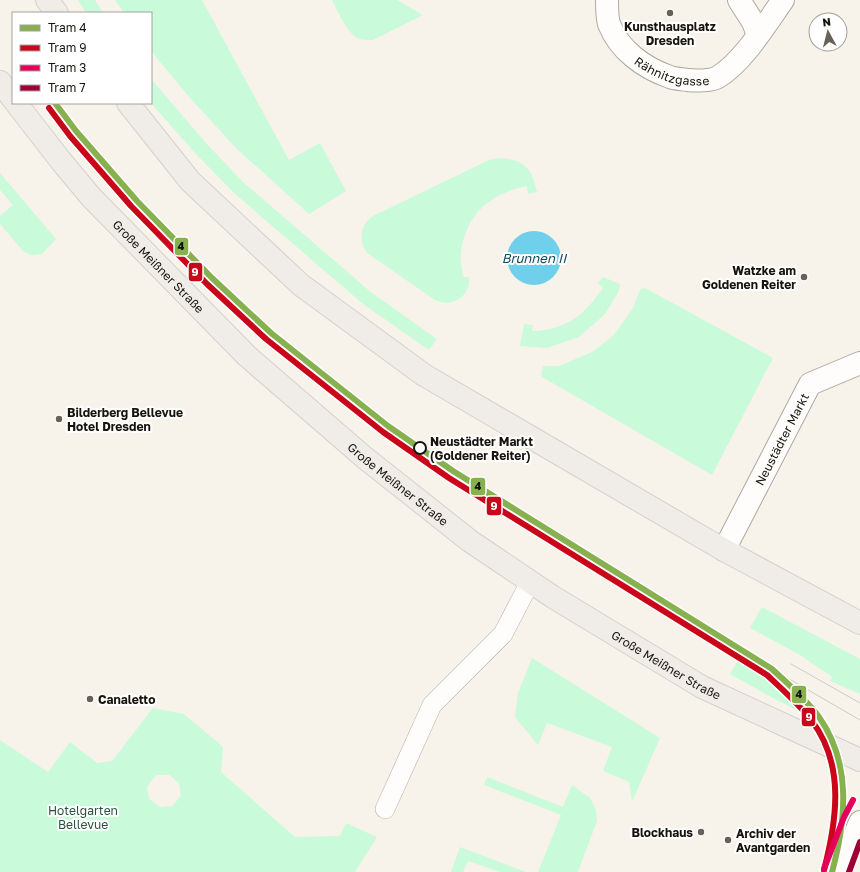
<svg xmlns="http://www.w3.org/2000/svg" width="860" height="872" font-family="'Golos Text',sans-serif">
  <rect width="100%" height="100%" fill="#f8f3ea"/>
  <!-- green -->
  <g fill="#c9fada" fill-rule="evenodd">
    <path d="M78,0H95L103,13H86Z"/>
    <path d="M115,0H202L289,160L320,143L346,191L309,214L237,149L190,98L151,51V13H124Z"/>
    <path d="M332,0H397L423,15L373,40C367,40 362,40 357,38C347,32 337,10 332,0Z"/>
    <path d="M151,79L206,143L244,183L372,293L437,339L429,350L363,304L234,193L195,153L151,103Z"/>
    <path d="M499,158C525,160 531,167 537,192L528,194L527,186C491,193 466,214 461,252C460,260 462,269 463,277H469C471,297 452,308 435,300L367,253C358,241 360,225 373,216L489,160Z"/>
    <path d="M0,173L56,239L42,254L31,255L23,251L0,224V216L13,205L0,190Z"/>
    <path d="M603,277L620,284L618,293L605,314L579,337L547,348L520,346L524,324L533,325L532,331C567,330 584,315 603,288L598,283Z"/>
    <path d="M643,288L647,289L773,358L712,475L542,377L541,373L543,366H559L592,352L614,335L633,308L640,290Z"/>
    <path d="M762,607L860,659V694L830,681L832,677L800,655L750,628Z"/>
    <path d="M532,658L660,738L632,802L629,782L603,771L612,747L547,723L538,745L515,717L518,693Z"/>
    <path d="M739,659L766,674L805,709L810,717L771,697L730,674Z"/>
    <path d="M153,708L184,714L223,747L221,772L295,837L340,836L346,823L377,837L355,872H0V740L48,772L70,742L97,763L112,761ZM156,775H170L179,784L181,796L172,806L160,807L149,799L147,787Z"/>
    <path d="M487,777L563,807L572,785L590,798L596,810L597,821L578,872H538L561,815L484,785Z"/>
    <path d="M460,847L526,872H500L468,861L463,872H451Z"/>
  </g>
  <!-- water -->
  <circle fill="#70cfeb" cx="534" cy="258" r="27"/>
  <g fill="none" stroke-linecap="round" stroke-linejoin="round">
    <defs>
      <path id="service" d="M385,809L432,705L503,634L530,582"/>
      <g id="pedestrian">
        <path id="s1" d="M724,550L810,384L860,363"/>
      </g>
      <g id="minor">
        <path id="s2" d="M607,0C607,8 607,17 609,24C619,50 644,68 670,77C675,79 682,79 688,80C695,81 712,81 718,77C743,62 766,24 783,0"/>
        <path d="M739,0L753,22L758,35"/>
        <path d="M840,872L860,822"/>
      </g>
      <g id="primary">
        <path d="M47,0L57,13"/>
        <path d="M0,82L13,99"/>
        <path id="s3" d="M16,103L61,161L91,197L247,356L365,458L470,541L553,597L702,687L860,760"/>
        <path d="M128,103L190,181L301,285L424,375L724,550L860,623"/>
      </g>
    </defs>
    <!-- service casing -->
    <use href="#service" stroke="#aea9a2" stroke-width="20"/>
    <!-- pedestrian casing -->
    <use href="#pedestrian" stroke="#aea9a2" stroke-width="24"/>
    <!-- minor casing -->
    <use href="#minor" stroke="#aea9a2" stroke-width="24"/>
    <!-- primary casing -->
    <use href="#primary" stroke="#d3d1cc" stroke-width="24"/>
    <!-- service -->
    <use href="#service" stroke="#fefdfc" stroke-width="19"/>
    <!-- pedestrian -->
    <use href="#pedestrian" stroke="#fefdfc" stroke-width="22"/>
    <!-- minor -->
    <use href="#minor" stroke="#fefdfc" stroke-width="22"/>
    <!-- primary -->
    <use href="#primary" stroke="#f0ece7" stroke-width="22"/>
    <!-- tram -->
    <g stroke="#cdcbc9" stroke-width="1">
      <path d="M791,664L860,703"/>
      <path d="M772,669L860,720"/>
    </g>
    <defs>
      <path id="tram-1" d="M55,103L76,131L137,201L212,278L271,333L388,426L453,471L772,669C788,684 806,699 819,717C852,764 846,820 832,872"/>
      <path id="tram-2" d="M49,108L70,136L131,206L207,284L266,339L383,432L449,478L767,675C783,690 799,704 812,721C845,765 837,820 824,870"/>
      <path id="tram-3" d="M824,869L844,817L853,800"/>
      <path id="tram-4" d="M849,872L860,842"/>
    </defs>
    <!-- tram-1 casing -->
    <use href="#tram-1" stroke="#fff" stroke-width="9"/>
    <!-- tram-2 casing -->
    <use href="#tram-2" stroke="#fff" stroke-width="9"/>
    <!-- tram-3 casing -->
    <use href="#tram-3" stroke="#fff" stroke-width="9"/>
    <!-- tram-4 casing -->
    <use href="#tram-4" stroke="#fff" stroke-width="9"/>
    <!-- tram-1 -->
    <use href="#tram-1" stroke="#86b14e" stroke-width="6"/>
    <!-- tram-2 -->
    <use href="#tram-2" stroke="#c9061a" stroke-width="6"/>
    <!-- tram-3 -->
    <use href="#tram-3" stroke="#e5005a" stroke-width="6"/>
    <!-- tram-4 -->
    <use href="#tram-4" stroke="#9e0234" stroke-width="6"/>
  </g>
  <!-- markers -->
  <g fill="#66625a" stroke="#fff" stroke-width="1.5">
    <circle cx="670" cy="13" r="4"/>
    <circle cx="804" cy="277" r="4"/>
    <circle cx="59" cy="419" r="4"/>
    <circle cx="90" cy="699" r="4"/>
    <circle cx="701" cy="832" r="4"/>
    <circle cx="728" cy="840" r="4"/>
  </g>
  <circle fill="#fff" stroke="#18140d" stroke-width="2" cx="420" cy="448" r="6"/>
  <g text-anchor="middle" dominant-baseline="central" stroke-width="4" stroke-linejoin="round" paint-order="stroke">
    <!-- poi labels -->
    <g font-size="12" font-weight="bold" fill="#18140d" stroke="#fff" text-anchor="start">
      <text x="670" y="26" text-anchor="middle">Kunsthausplatz<tspan x="670" dy="14">Dresden</tspan></text>
      <text x="796" y="270" text-anchor="end">Watzke am<tspan x="796" dy="14">Goldenen Reiter</tspan></text>
      <text x="67" y="412">Bilderberg Bellevue<tspan x="67" dy="14">Hotel Dresden</tspan></text>
      <text x="98" y="699">Canaletto</text>
      <text x="693" y="832" text-anchor="end">Blockhaus</text>
      <text x="736" y="833">Archiv der<tspan x="736" dy="14">Avantgarden</tspan></text>
    </g>
    <!-- street labels -->
    <g font-size="12" fill="#18140d" stroke="#fff">
      <text stroke="none"><textPath href="#s2" startOffset="108">Rähnitzgasse</textPath></text>
      <text stroke="none"><textPath href="#s3" startOffset="217">Große Meißner Straße</textPath></text>
      <text stroke="none"><textPath href="#s1" startOffset="125">Neustädter Markt</textPath></text>
      <text stroke="none"><textPath href="#s3" startOffset="541">Große Meißner Straße</textPath></text>
      <text stroke="none"><textPath href="#s3" startOffset="865">Große Meißner Straße</textPath></text>
    </g>
    <!-- stop labels -->
    <g font-size="12" font-weight="bold" fill="#18140d" stroke="#fff" text-anchor="start">
      <text x="430" y="441">Neustädter Markt<tspan x="430" dy="14">(Goldener Reiter)</tspan></text>
    </g>
    <!-- park labels -->
    <g font-size="12" fill="#25533c" stroke="#fff">
      <text x="83" y="810">Hotelgarten<tspan x="83" dy="14">Bellevue</tspan></text>
    </g>
    <!-- water labels -->
    <g font-size="13" font-style="italic" fill="#124a5c" stroke="#fff">
      <text x="534" y="258">Brunnen II</text>
    </g>
  </g>
  <g stroke="#fff" stroke-width="1.5">
    <rect x="174" y="237" width="15" height="19" rx="4" fill="#86b14e"/>
    <rect x="188" y="262" width="15" height="20" rx="4" fill="#c9061a"/>
    <rect x="470" y="477" width="16" height="19" rx="4" fill="#86b14e"/>
    <rect x="486" y="496" width="16" height="20" rx="4" fill="#c9061a"/>
    <rect x="791" y="685" width="16" height="19" rx="4" fill="#86b14e"/>
    <rect x="801" y="707" width="15" height="20" rx="4" fill="#c9061a"/>
  </g>
  <g font-size="11" text-anchor="middle" font-weight="bold" fill="#fff">
    <text x="195" y="276">9</text>
    <text x="494" y="510">9</text>
    <text x="809" y="721">9</text>
  </g>
  <g font-size="11" text-anchor="middle" font-weight="bold" fill="#111">
    <text x="181" y="250">4</text>
    <text x="478" y="490">4</text>
    <text x="799" y="698">4</text>
  </g>
  <!-- legend -->
  <rect x="12" y="12" width="140" height="92" fill="#ffffff" stroke="#a3a19e"/>
  <rect x="20" y="25" width="20" height="6" fill="#86b14e" stroke="#a3a19e"/>
  <text x="48" y="32" font-size="12" fill="#18140d">Tram 4</text>
  <rect x="20" y="45" width="20" height="6" fill="#c9061a" stroke="#a3a19e"/>
  <text x="48" y="52" font-size="12" fill="#18140d">Tram 9</text>
  <rect x="20" y="65" width="20" height="6" fill="#e5005a" stroke="#a3a19e"/>
  <text x="48" y="72" font-size="12" fill="#18140d">Tram 3</text>
  <rect x="20" y="85" width="20" height="6" fill="#9e0234" stroke="#a3a19e"/>
  <text x="48" y="92" font-size="12" fill="#18140d">Tram 7</text>
  <!-- north arrow -->
  <g transform="translate(828 32) rotate(353)"><circle r="19" fill="#ffffff" stroke="#a3a19e"/>
  <path d="M0-3L7 15L0 10L-7 15Z" fill="#66625a"/>
  <text y="-6" font-size="11" font-weight="bold" text-anchor="middle" fill="#18140d">N</text>
  </g>
</svg>
